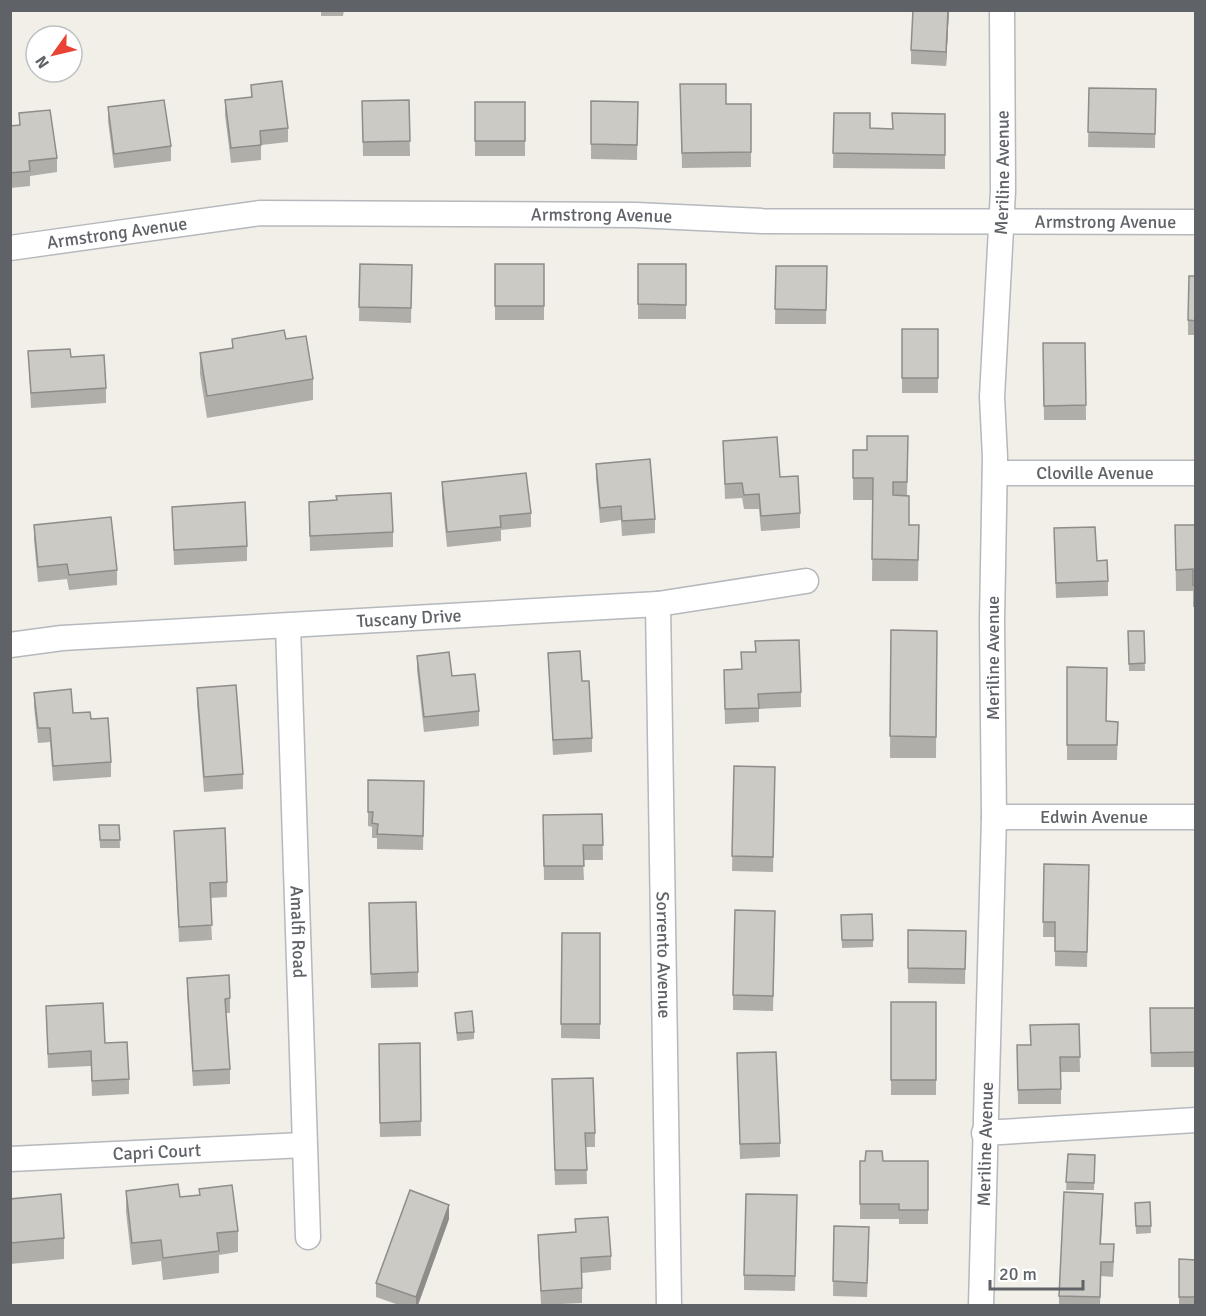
<svg xmlns="http://www.w3.org/2000/svg" width="1206" height="1316" font-family="Signika,sans-serif">
  <rect width="100%" height="100%" fill="#f1efe8"/>
  <g fill="none" stroke-linecap="round" stroke-linejoin="round">
    <defs>
      <g id="minor">
        <path id="s1" d="M10,248L260,213L636,215L762,221L1196,222"/>
        <path id="s2" d="M995,473H1196"/>
        <path id="s3" d="M658,604L669,1306"/>
        <path id="s4" d="M288,626L308,1237"/>
        <path id="s5" d="M10,645L62,638L658,604L806,581"/>
        <path id="s6" d="M994,817H1196"/>
        <path d="M984,1133L1196,1120"/>
        <path id="s7" d="M10,1159L304,1145"/>
        <path id="s8" d="M981,1306L994,817L992,621L995,457L992,397L1003,191L1002,10"/>
      </g>
    </defs>
    <!-- minor casing -->
    <use href="#minor" stroke="#b5b8bc" stroke-width="27"/>
    <!-- minor -->
    <use href="#minor" stroke="#fff" stroke-width="24"/>
  </g>
  <!-- wall -->
  <g fill="#afaea9">
    <path d="M321,10H344L343,16H321Z"/>
    <path d="M949,10L946,66L911,64V50Z"/>
    <path d="M680,84L726,104H751V167L682,168Z"/>
    <path d="M251,85L288,128V142L261,145V160L231,163L225,115V100L251,97Z"/>
    <path d="M1089,88L1156,89L1155,148L1088,147Z"/>
    <path d="M409,100L410,156H363L362,101Z"/>
    <path d="M591,101L638,102L637,160L591,159Z"/>
    <rect x="475" y="102" width="50" height="54"/>
    <path d="M108,107L171,146V161L114,168L108,121Z"/>
    <path d="M19,113L57,158V172L30,176V186L10,188V126L19,125Z"/>
    <path d="M834,113L870,128L892,129L945,114V169L833,168Z"/>
    <path d="M360,264L412,265L411,323L359,321Z"/>
    <rect x="495" y="264" width="49" height="56"/>
    <rect x="638" y="264" width="48" height="55"/>
    <path d="M776,266H827L826,324H775Z"/>
    <path d="M1196,276V335H1188V320Z"/>
    <rect x="902" y="329" width="36" height="64"/>
    <path d="M232,339H286L313,379V400L207,418L200,374V353L232,348Z"/>
    <path d="M1043,343H1085L1086,420H1044Z"/>
    <path d="M28,351L71,357L106,388V403L31,408Z"/>
    <path d="M908,436L907,496L909,525H919L918,581H872L873,500H853V450H867Z"/>
    <path d="M723,441L780,477L800,513V528L761,531L759,509H744L742,498L725,499Z"/>
    <path d="M596,464L655,519V533L622,536L621,520L600,523L596,478Z"/>
    <path d="M442,482L531,513V527L501,530V541L447,547L442,497Z"/>
    <path d="M309,502L393,532V547L310,551Z"/>
    <path d="M172,507L247,546V561L174,565Z"/>
    <path d="M34,525L117,570V585L69,590L67,579L38,582L34,540Z"/>
    <path d="M1175,525H1196V607H1193V591H1176Z"/>
    <path d="M1054,528L1097,561L1108,581V596L1056,598Z"/>
    <path d="M891,630L937,631L936,758H890Z"/>
    <path d="M1128,631H1144L1145,671H1129Z"/>
    <path d="M548,653L582,681L592,738V752L553,755Z"/>
    <path d="M417,656L452,676L479,711V726L424,732L417,670Z"/>
    <path d="M1067,667L1107,721L1118,722L1117,760H1067Z"/>
    <path d="M741,669L801,692V707L759,709V722L725,724L724,670Z"/>
    <path d="M197,688L243,774V789L204,792L197,703Z"/>
    <path d="M34,693L73,713L91,719L111,762V777L53,781L50,742L38,743L34,707Z"/>
    <path d="M734,766L775,767L773,872L732,871Z"/>
    <path d="M368,780L424,796L423,850L377,849V838H372V827L368,826Z"/>
    <path d="M602,814L603,860H583L584,880H544L543,815Z"/>
    <path d="M99,825H119L120,848H100Z"/>
    <path d="M174,831L227,882V897L210,898L212,940L179,942Z"/>
    <path d="M1044,864L1089,865L1087,967L1055,966V937H1043Z"/>
    <path d="M841,915L873,940V947L842,948Z"/>
    <path d="M369,917L418,972V987L371,988Z"/>
    <path d="M775,925L773,1011L733,1010V995Z"/>
    <path d="M908,930L966,931L965,984L908,983Z"/>
    <path d="M562,933H600V1039L561,1038Z"/>
    <path d="M187,978L230,998V1013H226L230,1069V1084L193,1086L187,993Z"/>
    <rect x="891" y="1002" width="45" height="93"/>
    <path d="M46,1006L105,1043L129,1079V1094L92,1096L91,1066L48,1068Z"/>
    <path d="M1150,1008H1196V1067H1151Z"/>
    <path d="M455,1013L474,1032V1039L457,1041Z"/>
    <path d="M1079,1024L1080,1072H1061V1104H1018L1017,1045H1030Z"/>
    <path d="M420,1043L421,1136L380,1137L379,1044Z"/>
    <path d="M737,1053L780,1143V1157L740,1159Z"/>
    <path d="M552,1079L595,1133V1147H586L587,1184L555,1185Z"/>
    <path d="M1068,1154L1095,1155L1094,1190H1066Z"/>
    <path d="M860,1161H928V1224H899V1219H860Z"/>
    <path d="M199,1189L238,1231V1252L219,1255V1273L163,1280L161,1261L132,1265L126,1212V1191L180,1197L199,1195Z"/>
    <path d="M10,1199L64,1238V1259L10,1264Z"/>
    <path d="M1150,1202L1151,1233L1136,1234L1135,1203Z"/>
    <path d="M1103,1208L1101,1244L1114,1259L1113,1277L1101,1276L1100,1305H1059V1296Z"/>
    <path d="M797,1210L795,1291L744,1290V1275Z"/>
    <path d="M449,1219L418,1305H399L376,1297V1283Z"/>
    <path d="M575,1219L611,1256V1270L582,1273V1303L541,1305L538,1249V1235L575,1232Z"/>
    <path d="M834,1226L869,1242L867,1297L833,1296Z"/>
    <path d="M1179,1259L1196,1260V1305H1179Z"/>
  </g>
  <!-- shaded-wall -->
  <g fill="#8f8d8a">
    <path d="M948,10H949L946,66V52Z"/>
    <path d="M449,1205V1219L418,1305H416V1297Z"/>
  </g>
  <!-- building -->
  <g fill="#cccac5" stroke="#8f8d8a" stroke-width="1.5">
    <path d="M913,10H948L946,52L911,50Z"/>
    <path d="M282,81L288,128L260,131L261,145L231,148L225,100L252,97L251,85Z"/>
    <path d="M680,84H726V104H751V152L682,153Z"/>
    <path d="M1089,88L1156,89L1155,134L1088,132Z"/>
    <path d="M164,100L171,146L114,154L108,107Z"/>
    <path d="M409,100L410,141L363,142L362,101Z"/>
    <path d="M591,101L638,102L637,145L591,144Z"/>
    <rect x="475" y="102" width="50" height="39"/>
    <path d="M50,110L57,158L29,161L30,171L10,173V126L20,125L19,113Z"/>
    <path d="M834,113H870V128L893,129L892,113L945,114V155L833,153Z"/>
    <path d="M360,264L412,265L411,308L359,307Z"/>
    <rect x="495" y="264" width="49" height="42"/>
    <path d="M638,264H686V305L638,304Z"/>
    <path d="M776,266H827L826,310L775,309Z"/>
    <path d="M1189,276H1196V321L1188,320Z"/>
    <rect x="902" y="329" width="36" height="49"/>
    <path d="M284,330L286,339L306,336L313,379L207,396L200,353L233,348L232,339Z"/>
    <path d="M1043,343H1085L1086,405L1044,406Z"/>
    <path d="M70,349L71,357L104,355L106,388L31,393L28,351Z"/>
    <path d="M867,436H908L907,482H893V495L909,496V525H919L918,560L872,559L873,478H853V450H867Z"/>
    <path d="M777,437L780,477L798,476L800,513L761,516L759,494L744,495L742,483L725,484L723,441Z"/>
    <path d="M650,459L655,519L622,521L621,506L600,508L596,464Z"/>
    <path d="M526,473L531,513L500,516L501,527L447,532L442,482Z"/>
    <path d="M391,493L393,532L310,536L309,502L337,500L336,496Z"/>
    <path d="M245,502L247,546L174,550L172,507Z"/>
    <path d="M111,517L117,570L69,575L67,564L38,567L34,525Z"/>
    <path d="M1175,525H1196V585H1193V569L1176,570Z"/>
    <path d="M1095,527L1097,561L1107,560L1108,581L1056,583L1054,528Z"/>
    <path d="M891,630L937,631L936,737L890,736Z"/>
    <path d="M1128,631H1144L1145,663L1129,664Z"/>
    <path d="M799,640L801,692L758,694L759,708L725,709L724,670L742,669L741,652H756L755,641Z"/>
    <path d="M580,651L582,681H589L592,738L553,740L548,653Z"/>
    <path d="M449,652L452,676L475,674L479,711L424,717L417,656Z"/>
    <path d="M1067,667L1107,668L1106,721L1118,722L1117,745H1067Z"/>
    <path d="M236,685L243,774L204,777L197,688Z"/>
    <path d="M71,689L73,713L90,712L91,719L108,718L111,762L53,766L50,728H38L34,693Z"/>
    <path d="M734,766L775,767L773,857L732,856Z"/>
    <path d="M368,780L424,781L423,836L377,834L378,824L372,823L373,812H368Z"/>
    <path d="M602,814L603,845H583L584,866H544L543,815Z"/>
    <path d="M99,825H119L120,840H100Z"/>
    <path d="M225,828L227,882L210,883L212,925L179,927L174,831Z"/>
    <path d="M1044,864L1089,865L1087,952L1055,951V922H1043Z"/>
    <path d="M416,902L418,972L371,974L369,903Z"/>
    <path d="M735,910L775,911L773,996L733,995Z"/>
    <path d="M872,914L873,940H842L841,915Z"/>
    <path d="M908,930L966,931L965,969L908,968Z"/>
    <path d="M562,933H600V1024H561Z"/>
    <path d="M229,975L230,998L225,999L230,1069L193,1071L187,978Z"/>
    <rect x="891" y="1002" width="45" height="78"/>
    <path d="M103,1003L105,1043L127,1042L129,1079L92,1081L91,1051L48,1054L46,1006Z"/>
    <path d="M1150,1008H1196V1052L1151,1053Z"/>
    <path d="M472,1011L474,1032L457,1033L455,1013Z"/>
    <path d="M1079,1024L1080,1057H1060L1061,1089L1018,1090L1017,1045H1031L1030,1025Z"/>
    <path d="M420,1043L421,1121L380,1123L379,1044Z"/>
    <path d="M776,1052L780,1143L740,1144L737,1053Z"/>
    <path d="M593,1078L595,1133H585L587,1170H555L552,1079Z"/>
    <path d="M866,1151H882L883,1161H928V1210H899V1204H860V1161H865Z"/>
    <path d="M1068,1154L1095,1155L1094,1183L1066,1182Z"/>
    <path d="M178,1184L180,1197L200,1195L199,1189L232,1185L238,1231L217,1233L219,1251L163,1258L161,1240L132,1243L126,1191Z"/>
    <path d="M410,1190L449,1205L416,1297L376,1283Z"/>
    <path d="M1064,1192L1103,1194L1100,1244H1114L1113,1262H1101L1100,1297L1059,1296Z"/>
    <path d="M61,1194L64,1238L10,1243V1199Z"/>
    <path d="M746,1194L797,1195L795,1276L744,1275Z"/>
    <path d="M1150,1202L1151,1226H1136L1135,1203Z"/>
    <path d="M608,1217L611,1256L581,1258L582,1288L541,1291L538,1235L576,1232L575,1219Z"/>
    <path d="M834,1226L869,1227L867,1283L833,1281Z"/>
    <path d="M1179,1259L1196,1260V1297H1179Z"/>
  </g>
  <g text-anchor="middle" dominant-baseline="central" stroke-width="4.5" stroke-linejoin="round" paint-order="stroke">
    <!-- street labels -->
    <g font-size="18" fill="#5f6368" stroke="#fff">
      <text stroke="none"><textPath href="#s8" startOffset="1134">Meriline Avenue</textPath></text>
      <text stroke="none"><textPath href="#s1" startOffset="594">Armstrong Avenue</textPath></text>
      <text stroke="none"><textPath href="#s1" startOffset="1098">Armstrong Avenue</textPath></text>
      <text stroke="none"><textPath href="#s1" startOffset="108">Armstrong Avenue</textPath></text>
      <text stroke="none"><textPath href="#s2" startOffset="100">Cloville Avenue</textPath></text>
      <text stroke="none"><textPath href="#s5" startOffset="400">Tuscany Drive</textPath></text>
      <text transform="translate(993 658) rotate(-90)">Meriline Avenue</text>
      <text stroke="none"><textPath href="#s6" startOffset="100">Edwin Avenue</textPath></text>
      <text stroke="none"><textPath href="#s4" startOffset="306">Amalfi Road</textPath></text>
      <text stroke="none"><textPath href="#s3" startOffset="351">Sorrento Avenue</textPath></text>
      <text stroke="none"><textPath href="#s8" startOffset="162">Meriline Avenue</textPath></text>
      <text stroke="none"><textPath href="#s7" startOffset="147">Capri Court</textPath></text>
    </g>
  </g>
  <!-- border -->
  <rect width="1206" height="1316" fill="none" stroke="#5f6368" stroke-width="24"/>
  <!-- north arrow -->
  <g transform="translate(54 54) rotate(236)"><circle r="28" fill="#ffffff" stroke="#bfc1c3" stroke-width="1.5"/>
  <path d="M0-4.5L10 22L0 15L-10 22Z" fill="#ea4335"/>
  <text y="-9" font-size="16" font-weight="bold" text-anchor="middle" fill="#5f6368">N</text>
  </g>
  <!-- scale -->
  <path d="M990 1280v9h93v-9" fill="none" stroke="#5f6368" stroke-width="3"/>
  <text x="999" y="1280" font-size="18" fill="#5f6368" stroke="#ffffff" stroke-width="4.5" paint-order="stroke">20 m</text>
</svg>
